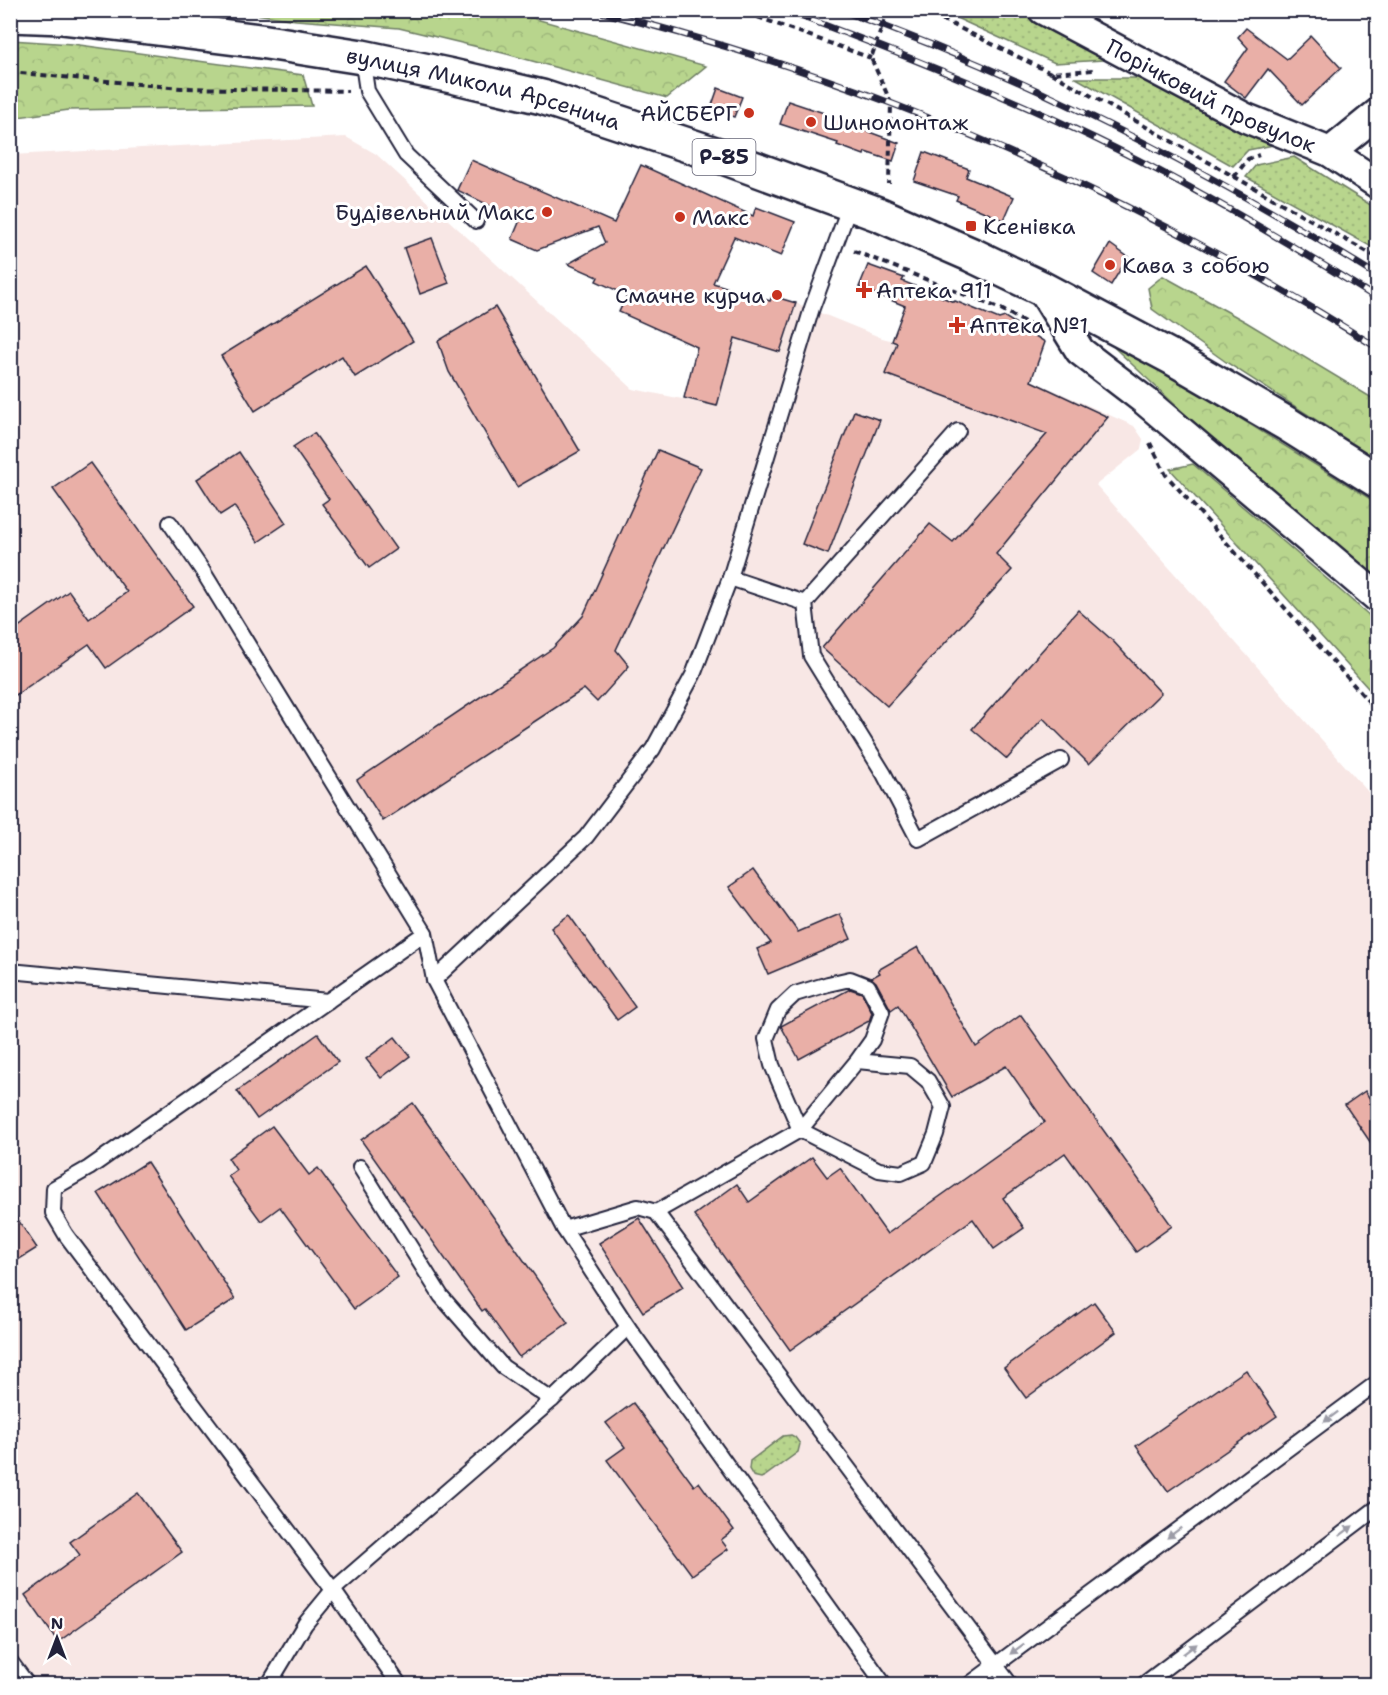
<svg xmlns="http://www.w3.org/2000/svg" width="1388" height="1695" font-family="'Shantell Sans',sans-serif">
  <defs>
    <pattern id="green-dots" width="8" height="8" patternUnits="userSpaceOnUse" patternTransform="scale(1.5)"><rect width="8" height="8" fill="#b8d58d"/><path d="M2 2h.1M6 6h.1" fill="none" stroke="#9eb77b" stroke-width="1.8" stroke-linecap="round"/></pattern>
    <pattern id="forest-crowns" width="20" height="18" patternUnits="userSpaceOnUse" patternTransform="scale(1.5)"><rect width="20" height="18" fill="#b8d58d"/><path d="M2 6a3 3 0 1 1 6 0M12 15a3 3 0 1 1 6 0" fill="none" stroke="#9eb77b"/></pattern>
  </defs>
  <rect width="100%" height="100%" fill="#fff"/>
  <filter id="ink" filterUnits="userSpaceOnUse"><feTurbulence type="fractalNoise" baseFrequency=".0167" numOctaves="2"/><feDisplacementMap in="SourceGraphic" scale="12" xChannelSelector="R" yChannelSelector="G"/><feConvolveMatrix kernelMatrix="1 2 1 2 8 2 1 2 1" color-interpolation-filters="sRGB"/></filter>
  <g filter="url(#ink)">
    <!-- built -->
    <path fill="#f8e7e5" d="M346,137L376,154L633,389L717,406L734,339L737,338L780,352L796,303L882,338L1004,368L1134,426L1143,439L1141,449L1096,485L1377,802V1684H11V155Z"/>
    <!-- green -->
    <g fill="url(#green-dots)" stroke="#6d7c64" stroke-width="1.5">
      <path d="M941,11H1017L1120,59L1055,63Z"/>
      <path d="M1076,78H1142L1279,144L1248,150L1233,166Z"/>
      <path d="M1294,157L1377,209V250L1246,177L1256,165Z"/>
      <path d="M791,1435L795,1437L800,1444L798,1452L765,1476L761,1478L753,1476L749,1469L750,1461L783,1436Z"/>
    </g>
    <!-- forest -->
    <g fill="url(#forest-crowns)" stroke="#6d7c64" stroke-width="1.5">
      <path d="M236,11H507L706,66L667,98L503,53L399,28L296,20Z"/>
      <path d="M11,40L72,44L303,75L312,106L69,110L11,118Z"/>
      <path d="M1163,276L1246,322L1377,401V459L1226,362L1152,309L1148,288Z"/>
      <path d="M1103,337L1175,378L1377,503V578L1203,431Z"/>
      <path d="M1193,464L1377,622V698L1170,469Z"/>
    </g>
    <!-- building -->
    <g fill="#e9afa7" stroke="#22223b" stroke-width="1.5">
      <path d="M1246,28L1287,59L1311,36L1341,68L1302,105L1268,69L1246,98L1224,81L1248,48L1238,37Z"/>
      <path d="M718,88L742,97L734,117L711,108Z"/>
      <path d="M788,101L842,119V122L899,143L893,161L865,152L864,155L837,145L838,143L780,124Z"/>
      <path d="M924,152L969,169L966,177L1014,197L1004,220L956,200L958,196L914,181Z"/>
      <path d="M471,160L614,223L641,165L753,216L756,207L795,222L781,256L734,237L713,283L770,301L772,296L796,303L780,352L735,338L717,406L684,398L697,347L619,312L627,295L596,281L598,277L568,264L605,243L598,227L537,250L512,239L520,220L457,190Z"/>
      <path d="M432,238L449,283L420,294L404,248Z"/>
      <path d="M1110,244L1128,257L1111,285L1093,273Z"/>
      <path d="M868,265L904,278L902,281L954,302L955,301L999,319L1005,317L1045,342L1031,381L1108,417L996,554L1012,570L887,706L822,648L930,524L953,542L1047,434L885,374L897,343L892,341L905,306L859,287Z"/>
      <path d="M366,266L413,341L355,377L342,356L255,411L221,356Z"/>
      <path d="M495,307L580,451L517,487L449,372L438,341Z"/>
      <path d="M854,411L880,420L828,554L802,544Z"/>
      <path d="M314,433L396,549L369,568L322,504L329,499L293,447Z"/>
      <path d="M658,450L701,468L616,650L629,666L597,702L584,689L383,821L357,780L553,648L569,631L583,616Z"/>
      <path d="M239,452L286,523L258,542L234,506L220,515L197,479Z"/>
      <path d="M90,463L193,606L106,668L89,644L10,699V633L69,591L89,619L127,592L53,489Z"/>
      <path d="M1078,610L1112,640L1161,693L1089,764L1043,718L1007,759L972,729Z"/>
      <path d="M753,870L798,932L840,914L851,939L768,974L757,949L771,943L729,887Z"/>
      <path d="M569,915L635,1007L617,1020L551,928Z"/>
      <path d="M918,947L976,1047L1021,1015L1172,1226L1136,1252L1065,1153L1003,1198L1024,1228L994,1249L973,1219L790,1350L694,1215L737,1184L749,1202L812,1157L827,1177L840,1168L887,1234L1045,1122L1006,1066L952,1097L898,1005L891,1010L876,982L871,978L880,973L878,970Z"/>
      <path d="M850,989L862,993L872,1013L869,1021L799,1059L781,1026Z"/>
      <path d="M318,1034L338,1062L257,1119L237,1091Z"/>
      <path d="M395,1037L410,1056L381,1078L366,1059Z"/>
      <path d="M1365,1091L1377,1110V1152L1345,1105Z"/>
      <path d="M413,1103L568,1323L519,1357L485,1309L482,1311L361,1140Z"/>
      <path d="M272,1126L309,1175L318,1168L398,1277L354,1309L280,1207L261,1221L228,1176L236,1170L228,1158Z"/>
      <path d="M147,1162L235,1299L186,1330L98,1193Z"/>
      <path d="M10,1208L37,1248L10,1265Z"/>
      <path d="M639,1218L683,1287L643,1312L599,1243Z"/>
      <path d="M1094,1302L1116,1332L1026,1398L1004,1368Z"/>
      <path d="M1246,1370L1277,1416L1168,1491L1136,1446Z"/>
      <path d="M633,1403L694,1486L699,1482L734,1530L721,1540L728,1549L692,1575L607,1460L625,1447L606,1423Z"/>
      <path d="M138,1493L182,1552L58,1642L25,1595L80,1555L70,1542Z"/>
    </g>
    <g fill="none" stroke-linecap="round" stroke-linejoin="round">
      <defs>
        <g id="lane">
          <path d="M362,57L367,91L406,155L476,221"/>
          <path d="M170,523L202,570L425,933L434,980L564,1229L628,1327L884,1684"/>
          <path d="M730,578L805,603L958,431"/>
          <path d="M805,603L811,656L884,774L918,839L1061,760"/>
          <path d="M10,971L328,1001"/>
          <path d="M434,980L586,837L653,749L693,675L730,578L812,308L850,205"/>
          <path d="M360,1167L441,1296L503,1367L552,1400"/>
          <path d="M656,1212L800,1130L879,1170L901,1173L924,1163L936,1134L943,1107L928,1081L910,1066L857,1061L800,1130L772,1065L766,1039L778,1010L795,994L828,984L850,979L868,986L882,1012L872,1040L857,1061"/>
          <path d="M564,1229L638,1207L656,1212L1010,1684"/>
          <path d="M10,1661L27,1684"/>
          <path d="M269,1684L305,1624L333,1590L552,1400L628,1327"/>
          <path d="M399,1684L333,1590L66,1235L53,1213L54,1188L89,1168L425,933"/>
          <path d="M970,1684L1378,1382"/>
          <path d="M1144,1684L1378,1507"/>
        </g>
        <g id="street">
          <path id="s1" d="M1043,10L1246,118L1330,152L1378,184"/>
          <path d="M1330,152L1378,113"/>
          <path d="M1041,288L1080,351L1144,400L1378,598"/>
        </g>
        <g id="primary">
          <path id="s2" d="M10,15L63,17L150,27L260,41L362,57L452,76L542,97L715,154L878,214L972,255L1041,288L1173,358L1287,424L1378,481"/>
        </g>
      </defs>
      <!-- lane casing -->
      <use href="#lane" stroke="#22223b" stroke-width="18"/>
      <!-- street casing -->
      <use href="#street" stroke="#22223b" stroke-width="33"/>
      <!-- primary casing -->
      <use href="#primary" stroke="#22223b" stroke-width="38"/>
      <!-- path -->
      <g stroke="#22223b" stroke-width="4" stroke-dasharray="6 4.5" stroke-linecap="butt">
        <path d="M738,10L871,58"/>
        <path d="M888,10L871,58L891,103L889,184"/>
        <path d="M923,10L1051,73L1094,70"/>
        <path d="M10,72L181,88L348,91"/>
        <path d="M1051,73L1378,258"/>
        <path d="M1234,177L1248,159L1259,155"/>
        <path d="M854,251L1001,309L1030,325"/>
        <path d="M1150,443L1166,475L1378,712"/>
      </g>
      <!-- lane -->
      <use href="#lane" stroke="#fff" stroke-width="14"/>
      <!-- street -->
      <use href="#street" stroke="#fff" stroke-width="28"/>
      <!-- primary -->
      <use href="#primary" stroke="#fff" stroke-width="33"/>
      <defs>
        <g id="rail">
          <path d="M593,10C874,79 1133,194 1378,348"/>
          <path d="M784,10C890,49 994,90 1096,139C1193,186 1286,241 1378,299"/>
          <path d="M840,10C1029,77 1208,170 1378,276"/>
        </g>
      </defs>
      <!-- rail casing -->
      <use href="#rail" stroke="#22223b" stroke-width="7"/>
      <!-- rail -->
      <use href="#rail" stroke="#fff" stroke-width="4.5" stroke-dasharray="14" stroke-linecap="butt"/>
    </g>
    <!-- one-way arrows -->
    <defs><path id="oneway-solid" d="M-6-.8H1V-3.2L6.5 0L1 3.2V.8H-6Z" transform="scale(1.5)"/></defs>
    <g fill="#9c9ca7">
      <use href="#oneway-solid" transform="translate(1331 1417) rotate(143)"/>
      <use href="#oneway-solid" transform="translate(1346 1531) rotate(-37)"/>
      <use href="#oneway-solid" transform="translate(1174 1533) rotate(143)"/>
      <use href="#oneway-solid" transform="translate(1017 1649) rotate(143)"/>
      <use href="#oneway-solid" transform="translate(1190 1649) rotate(-37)"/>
    </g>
  </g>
  <!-- markers -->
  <g fill="#c8321e" stroke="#fff" stroke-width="2">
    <circle cx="749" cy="113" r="6"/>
    <circle cx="811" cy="122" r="6"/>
    <circle cx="547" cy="212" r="6"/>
    <circle cx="680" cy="217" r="6"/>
    <rect x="965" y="220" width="12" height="12" rx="3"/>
    <circle cx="1110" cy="265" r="6"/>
    <path d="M861 281h6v6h6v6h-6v6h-6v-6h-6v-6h6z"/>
    <circle cx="777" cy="295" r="6"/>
    <path d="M954 316h6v6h6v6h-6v6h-6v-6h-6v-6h6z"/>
  </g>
  <g text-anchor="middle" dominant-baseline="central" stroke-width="6" stroke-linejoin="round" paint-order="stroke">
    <!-- shield labels -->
    <rect fill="#fff" stroke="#646476" stroke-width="1.5" x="692.5" y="139" width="63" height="36" rx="4.5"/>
    <g font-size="21" font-weight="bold" fill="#22223b">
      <text x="724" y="157">Р-85</text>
    </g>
    <!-- street labels -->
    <g font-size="22" fill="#22223b" stroke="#fff">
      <text stroke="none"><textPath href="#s2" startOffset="480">вулиця Миколи Арсенича</textPath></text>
      <text stroke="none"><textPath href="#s1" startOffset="189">Порічковий провулок</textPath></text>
    </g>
    <!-- poi labels -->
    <g font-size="22" fill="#22223b" stroke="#fff" text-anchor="start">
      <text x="737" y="113" text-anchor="end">АЙСБЕРГ</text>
      <text x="823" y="122">Шиномонтаж</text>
      <text x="535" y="212" text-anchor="end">Будівельний Макс</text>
      <text x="692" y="217">Макс</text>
      <text x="983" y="226">Ксенівка</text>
      <text x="1122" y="265">Кава з собою</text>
      <text x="876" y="290">Аптека 911</text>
      <text x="765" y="295" text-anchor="end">Смачне курча</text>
      <text x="969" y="325">Аптека №1</text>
    </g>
  </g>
  <!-- margin -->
  <rect width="1388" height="1695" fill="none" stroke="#fff" stroke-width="36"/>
  <rect x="18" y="18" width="1352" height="1659" fill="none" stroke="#22223b" stroke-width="2" filter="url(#ink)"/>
  <!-- north arrow -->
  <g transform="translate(57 1638)" stroke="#ffffff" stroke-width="4.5" paint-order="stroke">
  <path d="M0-4.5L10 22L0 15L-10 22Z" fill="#22223b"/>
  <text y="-9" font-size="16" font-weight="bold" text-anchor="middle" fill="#22223b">N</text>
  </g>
</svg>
